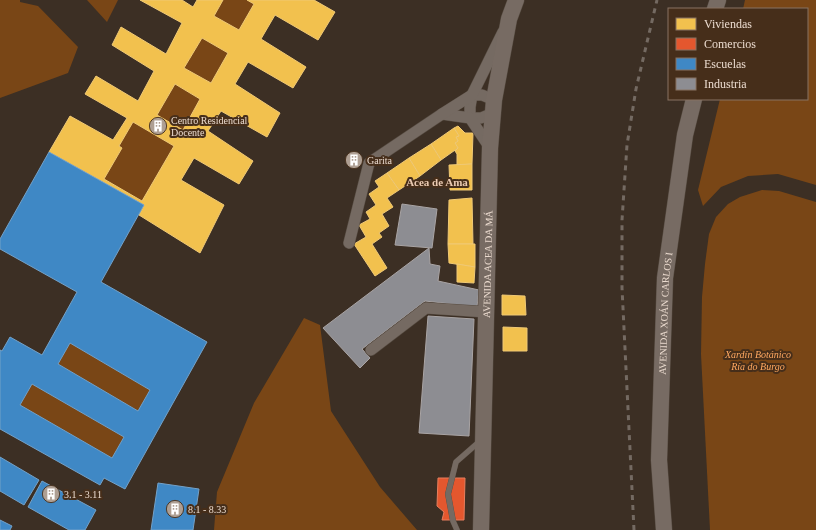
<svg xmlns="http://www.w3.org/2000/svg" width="816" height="530" font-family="'Times New Roman',serif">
  <rect width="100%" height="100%" fill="#3c2f24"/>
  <!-- green -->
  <g fill="#794616">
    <path d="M0,0H20V2L38,6L78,47L68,73L0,98Z"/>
    <path d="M87,0H118L107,22Z"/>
    <path d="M223,0H247L254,4L239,30L214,16Z"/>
    <path d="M745,0H816V185L778,174L748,176L721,187L703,206L698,190L720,99H807V9H743Z"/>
    <path d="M202,38L228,53L211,83L184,68Z"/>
    <path d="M175,84L200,99L183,130L157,115Z"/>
    <path d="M133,122L174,146L142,201L104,179L122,148L119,146Z"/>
    <path d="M762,190L779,191L816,202V530H710L701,354L702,297L705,264L709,234L716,217L728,204L740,197Z"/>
    <path d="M304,318L320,325L331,411L380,487L417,530H214L217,492L254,403Z"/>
    <path d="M70,343L150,390L138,411L58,364Z"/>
    <path d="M32,384L124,437L112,458L20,405Z"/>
  </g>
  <!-- homes -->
  <g fill="#f2c14e" stroke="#f0c975" fill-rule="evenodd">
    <path d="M140,0H182L193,7L197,0H223L214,16L239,30L254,4L247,0H314L335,12L318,40L275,15L261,39L306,67L293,88L248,62L235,84L280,113L267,137L221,111L208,131L253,161L239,184L194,158L181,180L224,205L200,253L139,215L144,205L49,152L70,116L113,140L127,118L85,94L96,76L138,101L154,71L112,45L121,27L166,54L182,23ZM202,38L228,53L211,83L184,68ZM175,84L200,99L183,130L157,115ZM133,122L174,146L142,201L104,179L122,148L119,146Z"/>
    <path d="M458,126L465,133H473L472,164L457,165V154L455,151L458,148L455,143L458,141L456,137L459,136L454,128Z"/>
    <path d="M454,128L459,136L456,137L458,141L455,143L458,148L441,160L431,144Z"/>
    <path d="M431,144L441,160L420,176L409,158Z"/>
    <path d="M409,158L420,176L399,190L387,173Z"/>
    <path d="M472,164V190H450L449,165Z"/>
    <path d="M387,173L399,190L387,198L393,207L382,214L389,226L379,233L382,237L372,244L387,268L375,276L354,244L366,237L359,225L370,219L366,212L376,205L369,194L379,187L375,181Z"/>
    <path d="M472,198L473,244H448L449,200Z"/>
    <path d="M448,244H475V267L449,263Z"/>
    <path d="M457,264L475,267L474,283L457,282Z"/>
    <path d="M502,295L525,296L526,315H502Z"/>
    <path d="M503,327L527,328V351H503Z"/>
  </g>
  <!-- shops -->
  <path fill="#e4572e" stroke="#e67f5e" d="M438,478H465L464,520H442L444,512L437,506Z"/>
  <!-- schools -->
  <g fill="#3f88c5" stroke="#73a1c8" fill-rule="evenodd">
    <path d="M49,152L144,205L101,282L207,342L125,489L104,478L100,485L0,429V350L2,351L10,337L42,355L77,292L0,249V239ZM70,343L150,390L138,411L58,364ZM32,384L124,437L112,458L20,405Z"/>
    <path d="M0,457L39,480L24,505L0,491Z"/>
    <path d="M42,481L96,510L85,530H69L28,507Z"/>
    <path d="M158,483L199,489L193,530H151Z"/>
    <path d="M0,520L12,526L10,530H0Z"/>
  </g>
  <!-- industry -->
  <g fill="#8d8d92" stroke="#a9a4a4">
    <path d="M402,204L437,209L432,248L395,245Z"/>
    <path d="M429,248L430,264L440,266L438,281L479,290L477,307L425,301L362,349L370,358L360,368L323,328Z"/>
    <path d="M428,316L474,319L469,436L419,433Z"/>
  </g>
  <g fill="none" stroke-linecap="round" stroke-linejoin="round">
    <defs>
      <path id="lane" d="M457,530L453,521L448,494L456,462L480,441"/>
      <g id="street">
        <path d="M493,113L481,118H470V107L472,95H482L494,100"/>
        <path d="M442,114L470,118L490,148"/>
        <path d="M349,243L369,163L442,114L472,95L503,32"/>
        <path d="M371,350L426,308L486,312"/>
      </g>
      <g id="secondary">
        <path d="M715,9L718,0"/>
        <path id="s1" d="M481,530L490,148L494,100L509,19L516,0"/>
        <path id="s2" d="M664,530L659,460L665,278L685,135L694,99"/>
      </g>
    </defs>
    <!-- lane casing -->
    <use href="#lane" stroke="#564b41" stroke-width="6"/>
    <!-- street casing -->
    <use href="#street" stroke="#564b41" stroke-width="12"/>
    <!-- secondary casing -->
    <use href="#secondary" stroke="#564b41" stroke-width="17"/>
    <!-- lane -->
    <use href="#lane" stroke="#756a62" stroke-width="5.5"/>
    <!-- street -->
    <use href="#street" stroke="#756a62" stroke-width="11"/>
    <!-- secondary -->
    <use href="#secondary" stroke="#776b63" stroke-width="16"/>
    <!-- rail -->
    <path stroke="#746a62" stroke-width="3" stroke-dasharray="5 5" stroke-linecap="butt" d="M634,530L622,288V220L627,145L636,89L657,0"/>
  </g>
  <!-- icons -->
  <defs>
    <symbol id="building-disc" viewBox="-11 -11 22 22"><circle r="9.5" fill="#ae9f93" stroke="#462e1a"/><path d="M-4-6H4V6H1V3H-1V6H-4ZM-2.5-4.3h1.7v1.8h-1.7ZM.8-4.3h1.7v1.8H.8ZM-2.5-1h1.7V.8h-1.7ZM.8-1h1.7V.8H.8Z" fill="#fff"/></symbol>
  </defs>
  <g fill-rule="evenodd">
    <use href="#building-disc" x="148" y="116" width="20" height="20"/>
    <use href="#building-disc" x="344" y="150" width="20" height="20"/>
    <use href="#building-disc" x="41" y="484" width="20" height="20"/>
    <use href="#building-disc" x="165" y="499" width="20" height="20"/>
  </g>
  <g text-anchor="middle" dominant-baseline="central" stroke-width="4" stroke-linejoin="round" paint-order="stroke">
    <!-- poi labels -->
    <g font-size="10" fill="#ebdbcf" stroke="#462e1a" text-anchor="start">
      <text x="171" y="120">Centro Residencial<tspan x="171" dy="12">Docente</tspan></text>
      <text x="367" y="160">Garita</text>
      <text x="64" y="494">3.1 - 3.11</text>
      <text x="188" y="509">8.1 - 8.33</text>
    </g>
    <!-- street labels -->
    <g font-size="10" fill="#ebdbcf" stroke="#462e1a">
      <text stroke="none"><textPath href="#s1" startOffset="266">AVENIDA ACEA DA MÁ</textPath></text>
      <text stroke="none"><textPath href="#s2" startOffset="217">AVENIDA XOÁN CARLOS I</textPath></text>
    </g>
    <!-- park labels -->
    <g font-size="10" font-style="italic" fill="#ffa860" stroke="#462e1a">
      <text x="758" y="354">Xardín Botánico<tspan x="758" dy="12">Ría do Burgo</tspan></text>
    </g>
    <!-- neighbourhood labels -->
    <g font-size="11" font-weight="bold" fill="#eacab2" stroke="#462e1a">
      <text x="437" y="182">Acea de Ama</text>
    </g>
  </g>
  <!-- legend -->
  <rect x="668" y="8" width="140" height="92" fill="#462e1a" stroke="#887362"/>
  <rect x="676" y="18" width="20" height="12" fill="#f2c14e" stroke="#887362"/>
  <text x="704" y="28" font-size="12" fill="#ebdbcf">Viviendas</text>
  <rect x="676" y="38" width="20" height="12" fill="#e4572e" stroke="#887362"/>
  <text x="704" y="48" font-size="12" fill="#ebdbcf">Comercios</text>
  <rect x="676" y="58" width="20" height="12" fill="#3f88c5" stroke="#887362"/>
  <text x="704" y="68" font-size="12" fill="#ebdbcf">Escuelas</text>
  <rect x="676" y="78" width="20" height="12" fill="#8d8d92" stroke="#887362"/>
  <text x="704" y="88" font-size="12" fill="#ebdbcf">Industria</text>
</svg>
